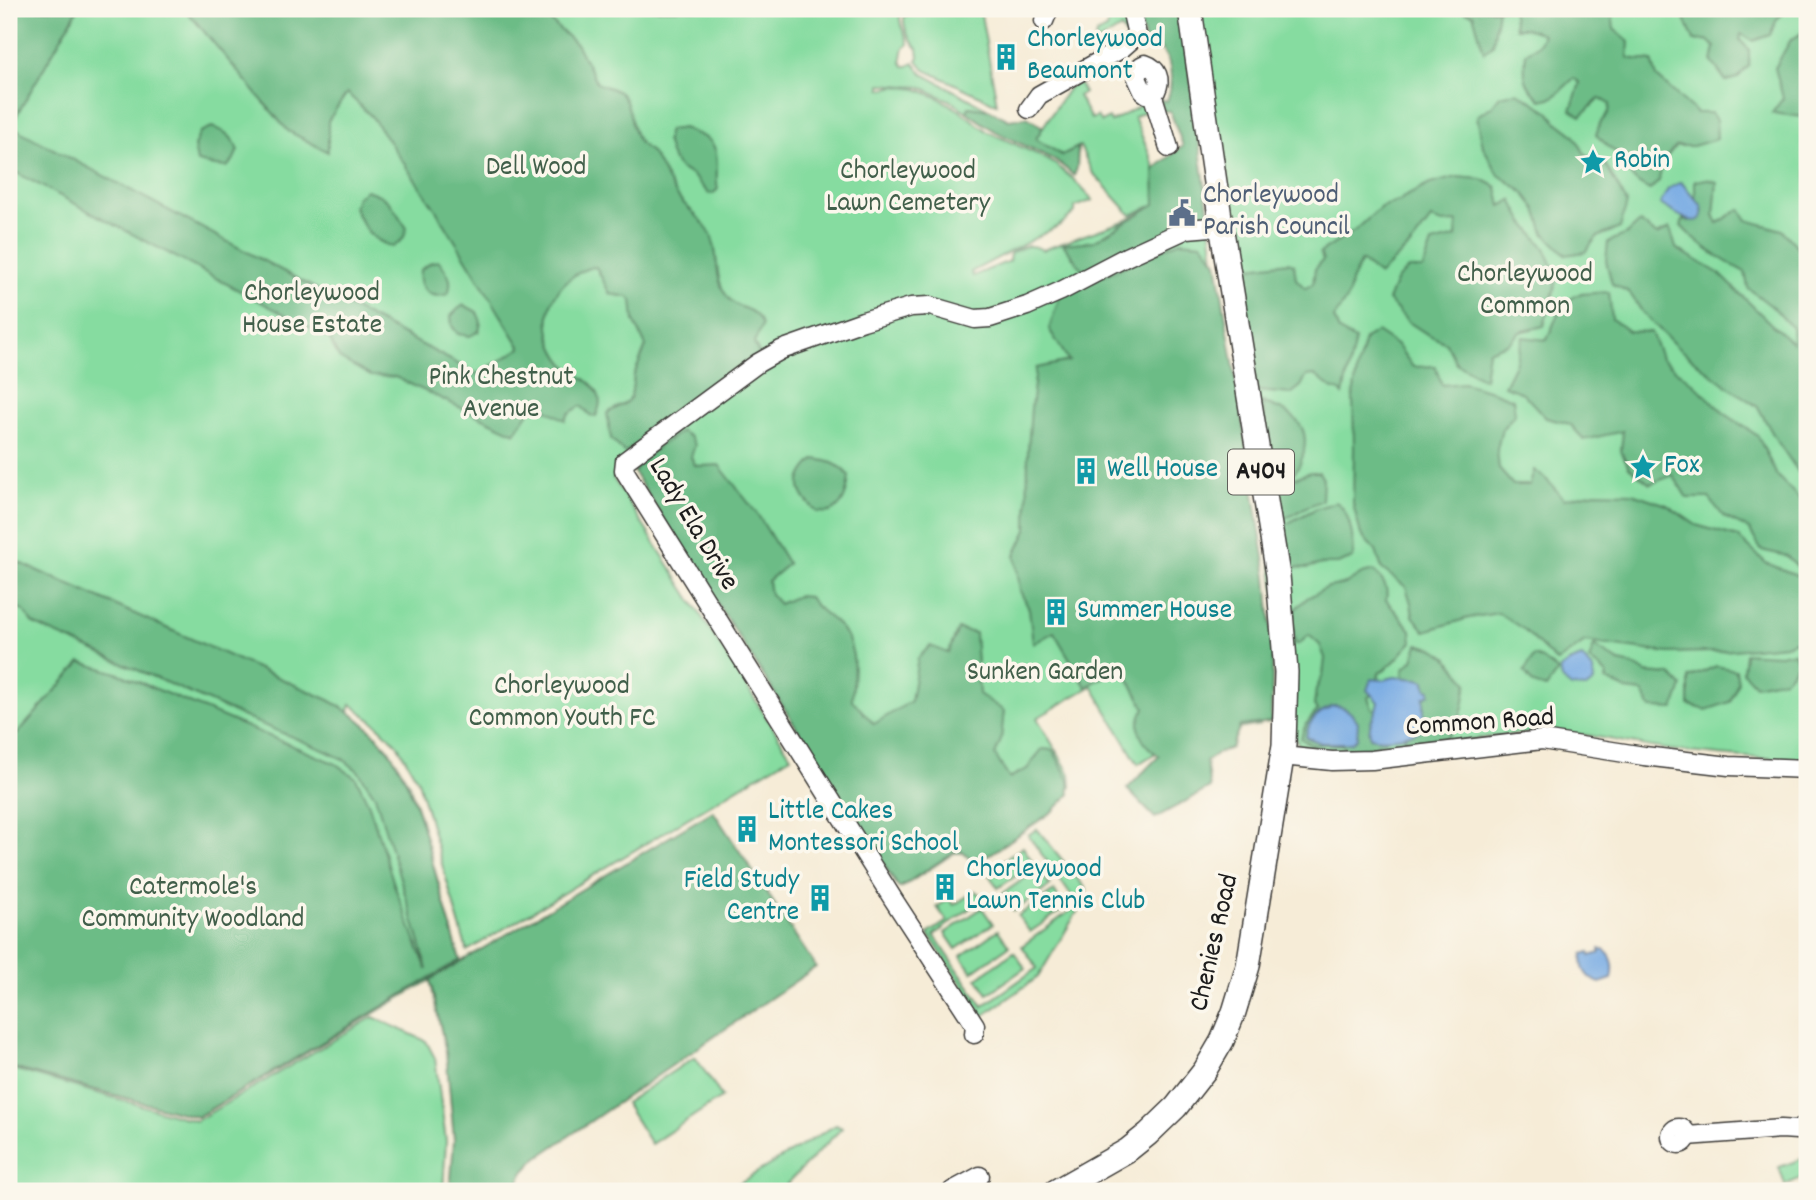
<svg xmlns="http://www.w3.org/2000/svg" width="1816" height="1200" font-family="Dekko,sans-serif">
  <rect width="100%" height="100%" fill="#fbf7ec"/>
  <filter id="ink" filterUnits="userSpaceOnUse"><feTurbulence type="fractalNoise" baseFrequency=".0143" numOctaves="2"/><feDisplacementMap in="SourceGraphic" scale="14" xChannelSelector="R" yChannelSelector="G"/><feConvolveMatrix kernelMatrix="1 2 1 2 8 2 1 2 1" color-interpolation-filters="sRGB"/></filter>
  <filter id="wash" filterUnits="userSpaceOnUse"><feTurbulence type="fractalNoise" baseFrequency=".00686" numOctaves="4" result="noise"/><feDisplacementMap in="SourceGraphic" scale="28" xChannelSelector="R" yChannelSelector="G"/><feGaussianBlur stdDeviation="1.57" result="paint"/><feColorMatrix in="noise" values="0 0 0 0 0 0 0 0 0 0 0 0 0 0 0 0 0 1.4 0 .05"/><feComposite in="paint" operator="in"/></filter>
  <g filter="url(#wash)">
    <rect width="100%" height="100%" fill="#f6ecd7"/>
    <!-- green -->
    <g fill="#86dca0" stroke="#517c5e" stroke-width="2">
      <path d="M9,9H910L900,16C899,30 908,34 908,45L904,48C902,52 903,57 901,61L904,66H908L914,63L923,74L990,110L969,107L967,112L951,101L921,87L881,84V89L896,86L917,89L937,97L959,110L988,132L1039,155L1056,165L1073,179L1093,200L1075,207V212L1060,225L971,272L973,276L1009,261L1010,254C1024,246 1029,243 1043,250L1124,221L1152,208L1198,220L1209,215L1264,716L1260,725L1231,730L1156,753L1138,764L1092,686L1037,718L1070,774L1071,787L1051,806L970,851L964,853H954L901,888L897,886L630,466L613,478L791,756L467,951L418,781L397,744L376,724L351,704L349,711L369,728L388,748L409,784L419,814L460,960L429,981L197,1117L9,1067Z"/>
      <path d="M917,9H980L997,104L925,70L917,60L919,57L918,49C910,41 903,28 904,17Z"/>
      <path d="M1114,9H1125L1130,28L1126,36L1121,28L1098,42L1095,38L1096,34L1107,29L1108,25L1103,15Z"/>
      <path d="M1196,9H1807V762C1762,758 1716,756 1671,750C1630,744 1589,733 1547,731L1464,740L1402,749L1349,752L1314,749L1299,745L1295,738Z"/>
      <path d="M1078,82L1084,93L1078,96L1091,119L1097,116L1101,122L1109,118L1111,122L1138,107L1144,98L1149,101L1144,112L1134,117L1155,168L1154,169L1156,204L1131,215L1092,172L1080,146L1062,155L1035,139L1070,86Z"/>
      <path d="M1037,829L1087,890L1078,905L1080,907L1038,977L983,1016L928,934L947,921L937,907L949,899L954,905L975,891L984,898L934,935L983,1006L1037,968L1022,946L1078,905L1028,835Z"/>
      <path d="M1023,847L1034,864L998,888L987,872Z"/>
      <path d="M1038,869L1050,886L1014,911L1002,894Z"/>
      <path d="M1054,891L1065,908L1030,932L1018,916Z"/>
      <path d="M982,908L993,924L956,949L945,933Z"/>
      <path d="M998,930L1009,946L972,972L961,956Z"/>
      <path d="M1014,952L1025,968L988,994L977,978Z"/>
      <path d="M373,1017L426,1041L435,1058L446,1141L443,1191H9V1068L196,1121Z"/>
      <path d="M695,1057L722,1097L651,1144L625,1103Z"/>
      <path d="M836,1125L842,1128L780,1191H726Z"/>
      <path d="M1807,1157V1176L1785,1185L1779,1167Z"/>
    </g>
    <!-- forest -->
    <g fill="#6cbc86" stroke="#446c51" stroke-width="2">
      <path d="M9,9H78L11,125L23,133L477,374L521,348L436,210L372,117L347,93L328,121V152L288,131L185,9H540L545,16L577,45L597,83C604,87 615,88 621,94C633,107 629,130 640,143C643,147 649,149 652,154C662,168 668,185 680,199C691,212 704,220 711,235C720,255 713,278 727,296C739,313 755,304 762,326L754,343L760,356L625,453L611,439L607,413L624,404L631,397L634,375L646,346L634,321L632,300L628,297L610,294L596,267C583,267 566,280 559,290C540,314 549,350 571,370C579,377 591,380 596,390C602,399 600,407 596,416H591L581,406L568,414L565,420L535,403L515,433L395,377L371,376L339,358L329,338L9,169Z"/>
      <path d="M1145,9H1181L1209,215L1084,272L1063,244L1094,241L1155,204L1154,169L1183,146L1170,111H1163L1160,99L1167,101C1173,83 1174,57 1156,45C1153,43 1149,42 1145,41L1140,22L1148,18Z"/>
      <path d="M1459,9H1498L1493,45L1484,52L1473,14L1465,12Z"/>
      <path d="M1512,9L1612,10L1614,29L1629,42L1628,58L1652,61L1657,77L1697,113H1711L1716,120L1717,139L1693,146H1676C1665,157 1661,166 1659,181L1650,190C1634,183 1626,173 1622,155L1612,150L1596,135L1600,123L1609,112L1610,104L1600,98L1581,116L1571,110L1580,83L1574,78L1554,97L1541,100C1523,84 1523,76 1526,53L1538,45L1543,34L1525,28H1515Z"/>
      <path d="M1681,9H1788L1777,19L1770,35L1753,41L1741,34L1740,40L1749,50V66L1737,78L1726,81L1712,62L1715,47L1707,40L1694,41Z"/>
      <path d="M1807,29V125L1803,117L1772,113L1783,98L1775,68L1790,41Z"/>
      <path d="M1517,92L1548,111L1557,122L1574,135L1586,156L1604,162L1627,203L1620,228L1597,237L1585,252L1566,255L1544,233L1536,209L1523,192L1499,175L1483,147L1477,116L1492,106L1500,96Z"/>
      <path d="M969,107L990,110L1009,120L1027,117L1043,127L1036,139L1062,155L1078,147L1077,168L1074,176C1051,152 1017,145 990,128C982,123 974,117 967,112Z"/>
      <path d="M212,127C227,132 231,135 238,150L233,161L227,167L215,166L197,162L194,146L200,132Z"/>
      <path d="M683,128C691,132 702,135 709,140C722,151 714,175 718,189L714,193L709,194L692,175L680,169L674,162L670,154L666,140L669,130Z"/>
      <path d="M1457,177L1482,179L1497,187L1501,206L1512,200L1523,221L1545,248L1558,277L1544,326L1520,332L1509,343L1488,351L1484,379L1456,363L1446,343L1427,334L1407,321L1388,300L1397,279L1408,269H1423L1432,243L1456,237L1457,222L1442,223L1431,219L1411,245L1379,275L1361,261L1351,282L1349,295L1334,318L1339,331L1355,340L1343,395L1340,391L1331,388L1315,375L1307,376L1301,386L1291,394L1257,391L1239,277L1250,267L1288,262L1294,264L1296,279L1305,288L1313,284L1315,269L1323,260L1320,253L1357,229L1381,207L1402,200V198L1430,184Z"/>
      <path d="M1706,179L1717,182L1714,215L1718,223L1740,209L1747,220L1782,230L1807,257V476L1799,473L1775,438L1758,407L1727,386L1678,348L1643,313L1629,292L1612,284L1606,261L1608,242L1627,234L1640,222L1657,235L1670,228L1676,248L1720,274L1771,324L1793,343L1792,328L1775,309L1748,288L1745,272C1720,259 1701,247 1681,226L1683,219L1689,221L1703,211L1695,197V181Z"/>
      <path d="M366,190C393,198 392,208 407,228L403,239L393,247C371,240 363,228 354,207L357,197Z"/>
      <path d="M1180,241L1202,243L1217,262L1267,576L1273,652L1271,722L1240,726L1231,748L1218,753L1206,761L1210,788L1155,818L1127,789L1159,756C1140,743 1132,728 1145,708L1122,667L1086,687L1054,632L1033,644L1029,609L1020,591L1015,555L1027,530L1028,450L1031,408L1036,368L1069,361L1049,329L1060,295Z"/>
      <path d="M439,261C447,273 454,278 448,294C430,300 417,289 420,270L432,262Z"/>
      <path d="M1609,292L1612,319L1628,331L1651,332L1661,358L1694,384L1724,413L1758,436L1777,476L1807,506V573L1801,570L1787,556L1761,550L1749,529L1724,517L1709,498H1687L1673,475L1650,484L1629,467L1621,451L1623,431L1584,440L1570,424L1546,418L1523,393L1504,386L1515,364L1523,337L1547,340L1562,304L1579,294Z"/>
      <path d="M464,305L477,312L481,322L479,331L470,336L458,334L452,326L451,316L458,309Z"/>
      <path d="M1377,332L1398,346L1413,367L1435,366L1442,385L1464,383L1495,392L1513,399L1515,414L1502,429L1497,449L1499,469L1513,485H1530L1534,470L1547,480L1564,499L1595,492L1632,493L1667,505L1696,525L1738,537L1766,563L1807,579V660L1805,648L1795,641L1786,645L1712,652L1669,653L1585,642L1557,662L1523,629L1498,613L1469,618L1425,631L1413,616L1411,603L1406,587L1382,569L1376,551L1361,535L1353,504L1354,448L1353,397L1357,370L1365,339Z"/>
      <path d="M1262,402C1276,407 1293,412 1301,426C1309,439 1304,462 1293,474C1289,479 1280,481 1273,483Z"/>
      <path d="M681,431L690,437L695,445L691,457L695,465L701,466L719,465L758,515L788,564L768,581L770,594L779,604L797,596L809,597C816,609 826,614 836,623C859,644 854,672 852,700L874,724L911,701L918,658L930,646L948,653L958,629L975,633L979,694L1004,711L1001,740L995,755L1009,778L1027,769L1042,749L1053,750L1069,780L1070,794L1053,811L976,864L959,849L899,888L634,473C643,454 665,443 681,431Z"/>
      <path d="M815,459C830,461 839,464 849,476C848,489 844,507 830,512C826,513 822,512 817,512C796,493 793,479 815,459Z"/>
      <path d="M1310,472H1319L1323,479L1322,500C1317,503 1311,505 1306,507C1296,513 1291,519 1279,517L1268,495L1292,479Z"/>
      <path d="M1336,502C1351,511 1354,542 1353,558L1338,564H1322L1307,568L1291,567L1280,560L1277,542L1284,525L1317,508Z"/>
      <path d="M9,558L329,700C399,737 413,791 432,861C441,894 451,927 460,960L197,1117L9,1067V743L81,662L120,674L336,764L356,778L369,805L395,887L427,970L422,950L375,796L358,771L343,759L326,751L251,720L33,624L24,611L9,605Z"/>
      <path d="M1374,571C1383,581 1389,586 1386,600L1411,630L1412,642C1399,655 1395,664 1379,673L1377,688L1368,698L1372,708L1386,719L1390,728L1385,741C1371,748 1360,750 1345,749L1343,745L1321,744L1314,746L1301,739C1303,726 1309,720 1318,710L1314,706L1316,689L1323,675L1325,658L1320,645L1309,635L1299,644H1295L1292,621L1294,610L1307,598L1328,587L1346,584L1362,574Z"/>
      <path d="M1418,644L1435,649L1447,657L1468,683C1464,692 1465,701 1462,710C1459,723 1449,733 1443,745L1416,750L1405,739L1402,726L1410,688L1403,674L1404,668L1413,660Z"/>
      <path d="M1594,646L1619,662L1633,665L1646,673L1671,675L1682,686L1674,709L1651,708L1642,692L1626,690L1606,680L1607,674L1589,660Z"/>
      <path d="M1794,652L1799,663L1785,679L1755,685L1743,672L1745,653L1779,655Z"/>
      <path d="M1534,656L1542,659L1558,671L1546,688L1533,684L1524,672Z"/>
      <path d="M1716,666L1736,670L1738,682L1730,702L1706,710L1689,705V678Z"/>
      <path d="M713,811L816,967L537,1158L522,1174L516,1191H450L454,1140L446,1052L430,980Z"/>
    </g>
    <!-- water -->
    <g fill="#77aae3" stroke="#4a6380" stroke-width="2">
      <path d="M1681,182L1702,206C1707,238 1669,209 1660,204L1668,189Z"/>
      <path d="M1582,657L1593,670L1594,682L1586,688L1571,687L1562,679L1560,669L1571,661Z"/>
      <path d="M1394,677L1419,679L1425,681L1426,688L1430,690V694L1424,697V725L1420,731C1405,736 1386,742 1370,737C1367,723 1376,715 1378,702L1367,690L1371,679L1383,680Z"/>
      <path d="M1332,706C1344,705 1352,712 1358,722L1357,738L1351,743H1321L1306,737C1308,720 1318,713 1332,706Z"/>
      <path d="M1600,949C1613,952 1615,967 1612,979L1600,983C1586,978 1580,968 1583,954L1589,952L1590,956L1600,953Z"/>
    </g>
  </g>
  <g filter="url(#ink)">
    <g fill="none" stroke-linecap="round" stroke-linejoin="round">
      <defs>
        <g id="minor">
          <path d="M1044,21L1049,9"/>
          <path d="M1145,64C1157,68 1162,79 1156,91L1147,94L1143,91L1137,78L1141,66Z"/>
          <path d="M1152,93L1169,148"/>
          <path d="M1029,109L1039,95L1121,49L1137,35L1131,9"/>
          <path d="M1282,756L1332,761L1372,760L1542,740L1644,756L1729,766L1807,769"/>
          <path d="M974,1034L975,1025L893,899L624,470L625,461L758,363L781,350L863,321L911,307L930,306L975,319L990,318L1027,306L1061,291L1126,257L1187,229L1211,227L1222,232"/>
          <circle cx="1679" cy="1136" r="8"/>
          <path d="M1687,1136L1781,1129L1797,1130L1807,1124"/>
          <path d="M952,1191L980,1176"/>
        </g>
        <path id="major" d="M1056,1191L1128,1150L1148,1134L1176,1107L1205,1070L1222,1041L1234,1012L1248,966L1284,745L1286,672L1278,575L1222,231L1190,9"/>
      </defs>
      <!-- minor casing -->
      <use href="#minor" stroke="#3d3b38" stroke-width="21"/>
      <!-- major casing -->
      <use href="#major" stroke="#3d3b38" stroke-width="26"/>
      <!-- minor -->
      <use href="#minor" stroke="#fff" stroke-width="18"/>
      <!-- major -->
      <use href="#major" stroke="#fff" stroke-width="23"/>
    </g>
  </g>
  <!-- icons -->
  <defs>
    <symbol id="building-bare" viewBox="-9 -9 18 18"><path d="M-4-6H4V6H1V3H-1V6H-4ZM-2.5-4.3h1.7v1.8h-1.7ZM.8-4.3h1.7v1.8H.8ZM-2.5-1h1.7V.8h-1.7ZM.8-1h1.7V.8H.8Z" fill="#0f9aa8" stroke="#fbf7ec" stroke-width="2.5" paint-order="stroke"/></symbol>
    <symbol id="sight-bare" viewBox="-9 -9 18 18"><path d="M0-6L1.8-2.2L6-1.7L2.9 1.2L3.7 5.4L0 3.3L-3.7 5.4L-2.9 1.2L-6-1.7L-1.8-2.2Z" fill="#0f9aa8" stroke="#fbf7ec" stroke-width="2.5" paint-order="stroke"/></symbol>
    <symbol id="civic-bare" viewBox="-9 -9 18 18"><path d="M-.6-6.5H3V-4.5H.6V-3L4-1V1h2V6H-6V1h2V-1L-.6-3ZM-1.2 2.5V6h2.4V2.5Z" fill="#5c6f8a" stroke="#fbf7ec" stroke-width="2.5" paint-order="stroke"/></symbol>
  </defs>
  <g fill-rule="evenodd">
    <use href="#building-bare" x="987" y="38" width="38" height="38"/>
    <use href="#sight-bare" x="1574" y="143" width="38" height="38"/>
    <use href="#civic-bare" x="1163" y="194" width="38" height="38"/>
    <use href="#sight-bare" x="1624" y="448" width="38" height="38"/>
    <use href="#building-bare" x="1067" y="452" width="38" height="38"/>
    <use href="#building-bare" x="1037" y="593" width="38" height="38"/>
    <use href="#building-bare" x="728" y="810" width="38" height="38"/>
    <use href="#building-bare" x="926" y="868" width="38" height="38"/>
    <use href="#building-bare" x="801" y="879" width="38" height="38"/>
  </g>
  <g text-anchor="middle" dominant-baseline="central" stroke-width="7" stroke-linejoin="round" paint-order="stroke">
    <!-- shield labels -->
    <rect fill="#fbf7ec" stroke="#5f5e5a" stroke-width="2" x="1228" y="449.5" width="66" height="45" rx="5"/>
    <g font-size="26" font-weight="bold" fill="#1c1c1c">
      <text x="1261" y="472">A404</text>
    </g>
    <!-- culture labels -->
    <g font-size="28" fill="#0d838f" stroke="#fbf7ec" text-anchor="start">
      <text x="1027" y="41">Chorleywood<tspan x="1027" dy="32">Beaumont</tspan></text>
      <text x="1614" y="162">Robin</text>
      <text x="1664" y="467">Fox</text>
      <text x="1107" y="471">Well House</text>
      <text x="1077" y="612">Summer House</text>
      <text x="768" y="813">Little Cakes<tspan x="768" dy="32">Montessori School</tspan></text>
      <text x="966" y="871">Chorleywood<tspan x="966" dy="32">Lawn Tennis Club</tspan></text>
      <text x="799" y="882" text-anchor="end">Field Study<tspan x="799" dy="32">Centre</tspan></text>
    </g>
    <!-- park labels -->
    <g font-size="28" fill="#415f4a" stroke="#fbf7ec">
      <text x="536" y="169">Dell Wood</text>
      <text x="908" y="173">Chorleywood<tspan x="908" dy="32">Lawn Cemetery</tspan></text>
      <text x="1525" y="276">Chorleywood<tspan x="1525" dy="32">Common</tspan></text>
      <text x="312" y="295">Chorleywood<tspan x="312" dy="32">House Estate</tspan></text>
      <text x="501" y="379">Pink Chestnut<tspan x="501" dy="32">Avenue</tspan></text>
      <text x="1045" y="674">Sunken Garden</text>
      <text x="562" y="688">Chorleywood<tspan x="562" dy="32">Common Youth FC</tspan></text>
      <text x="193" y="889">Catermole's<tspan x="193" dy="32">Community Woodland</tspan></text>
    </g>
    <!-- service labels -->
    <g font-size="28" fill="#4e5e75" stroke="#fbf7ec" text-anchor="start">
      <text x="1203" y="197">Chorleywood<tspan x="1203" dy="32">Parish Council</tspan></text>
    </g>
    <!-- street labels -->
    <g font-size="28" fill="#1c1c1c" stroke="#fbf7ec">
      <text transform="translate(692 525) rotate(59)">Lady Ela Drive</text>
      <text transform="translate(1480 724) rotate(-4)">Common Road</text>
      <text transform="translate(1216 943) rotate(-77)">Chenies Road</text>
    </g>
  </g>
  <!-- margin -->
  <rect width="1816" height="1200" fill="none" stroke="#fbf7ec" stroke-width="35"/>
</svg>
